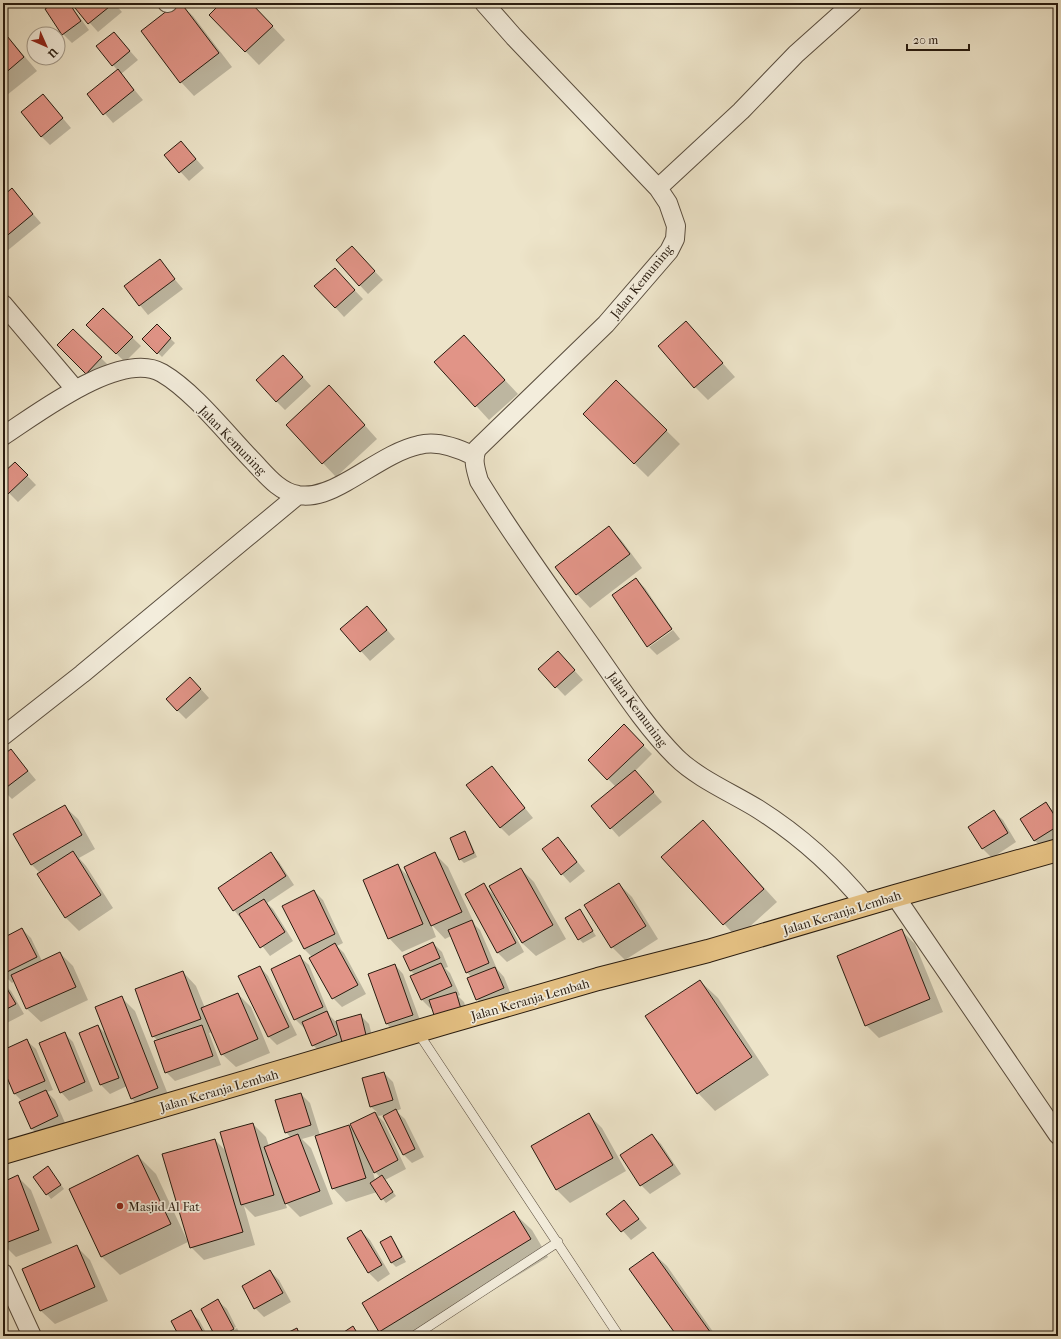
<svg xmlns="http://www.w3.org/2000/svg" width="1061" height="1339" font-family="'IM FELL French Canon',serif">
  <rect width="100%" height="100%" fill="#ede4c9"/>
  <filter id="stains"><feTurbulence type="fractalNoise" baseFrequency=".005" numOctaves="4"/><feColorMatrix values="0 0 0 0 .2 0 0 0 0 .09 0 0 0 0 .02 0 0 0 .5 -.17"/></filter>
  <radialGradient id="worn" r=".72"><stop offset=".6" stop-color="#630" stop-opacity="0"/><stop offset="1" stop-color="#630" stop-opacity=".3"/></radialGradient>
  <!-- shadow -->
  <path fill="#0003" fill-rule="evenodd" d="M55 3H69L89 30 72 43 63 34Z
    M72 3H114L122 12 98 32Z
    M179 3 193 16 232 67 194 96 181 82 142 31Z
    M223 3H251L285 40 259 65 210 15Z
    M3 31 37 71 7 95 3 91Z
    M114 33 138 60 121 74 143 100 113 123 88 94 118 71 113 65Z
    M43 95 71 128 50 145 41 136Z
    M181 142 204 168 189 181 165 155Z
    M12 190 41 223 7 251 3 247V197Z
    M360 256 383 280 368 294 337 261Z
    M159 261 183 289 148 315 125 287Z
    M343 278 363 299 344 317 316 286Z
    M103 309 141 346 125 362 87 325Z
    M686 322 735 377 708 400 695 387Z
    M157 326 175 343 162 357 144 339Z
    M73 330 110 367 95 382 58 345Z
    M464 336 518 394 489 420 436 362Z
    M292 365 311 386 285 410 276 401Z
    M616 381 680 444 648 477 584 414Z
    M342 400 377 439 336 477 287 425Z
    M15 463 36 485 18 502 3 487V474Z
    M609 527 622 541 642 568 590 608 577 594 556 567Z
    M636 579 645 588 672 628 648 646 613 595Z
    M375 616 395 639 370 661 341 629Z
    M673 630 680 639 657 655 649 647Z
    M566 661 583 680 565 696 539 669Z
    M199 687 209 698 186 719 177 710Z
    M624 726 652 754 635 771 662 802 619 837 611 828 616 787 589 760Z
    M11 750 36 780 12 799 3 790V756Z
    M492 767 533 818 509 836 500 827Z
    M1046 803 1058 817V840L1044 849 1035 841 1021 819Z
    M64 806 78 819 95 849 79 858 86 866 113 908 79 931 65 917 40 873 31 864Z
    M994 812 1003 820 1016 842 992 858 983 849 969 827Z
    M703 821 777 902 737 938 663 857Z
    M464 832 468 837 477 857 464 863 460 859Z
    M558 838 585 871 570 883 562 874Z
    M271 854 279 862 294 885 267 903 273 909 293 941 270 956 234 910Z
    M435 854 448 867 475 925 480 930 497 969 504 977 512 997 486 1008 477 999 472 978 467 972 451 936 445 939 431 924 436 937 402 952 389 938 398 866 410 878Z
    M521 869 534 882 566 939 536 956 522 943Z
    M619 884 632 897 658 939 625 960 612 947Z
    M484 885 493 894 524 952 507 962 498 953 466 894Z
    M314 891 323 900 343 943 337 946 344 953 366 994 342 1007 333 998 312 957 304 949 284 906Z
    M580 911 596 936 583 943 579 939Z
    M22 929 31 938 42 961 60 953 73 966 88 1000 41 1022 27 1009 15 981 12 983 3 974V939Z
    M902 931 915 944 943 1012 879 1038 866 1025Z
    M433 943 442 952 448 967 445 968 450 973 460 995 458 996 464 1002 469 1017 430 1008 422 1000 415 975 410 970Z
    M300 957 309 965 330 1016 336 1022 360 1015 369 1024 374 1043 322 1054 313 1045 306 1027 304 1028 295 1019Z
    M395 965 403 974 421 1023 395 1033 387 1024Z
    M260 967 268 976 297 1035 277 1045 268 1036Z
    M183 972 196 986 205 1008 238 994 251 1007 270 1053 236 1067 222 1054 213 1032 209 1033 221 1065 175 1081 166 1072 158 1041 153 1036Z
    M700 981 718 998 769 1075 715 1111 698 1093Z
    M3 983 11 991 24 1014 3 1025Z
    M121 997 135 1011 171 1102 145 1112 132 1099 127 1086 110 1094 101 1085 80 1034 98 1026 107 1035Z
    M64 1033 73 1042 93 1091 69 1101 61 1092Z
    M27 1041 36 1049 53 1090 47 1092 55 1100 66 1125 40 1137 31 1128 23 1102 14 1093 3 1065V1051Z
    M384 1073 393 1082 401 1109 396 1111 405 1119 424 1157 412 1163 403 1154 384 1115 378 1116 384 1122 406 1169 385 1180 396 1196 386 1203 377 1192 346 1202 333 1188 316 1135 302 1139 311 1148 333 1204 300 1217 285 1202 287 1208 255 1217 244 1206 255 1245 204 1260 191 1247 215 1140 227 1152 253 1124 266 1137 269 1146 291 1138 286 1132 301 1094 310 1103 320 1135 349 1126 355 1132 351 1124 377 1112 371 1107 363 1079ZM372 1169 380 1177 375 1180Z
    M589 1115 602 1128 626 1171 570 1203 556 1189Z
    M652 1135 661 1144 681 1174 650 1194 641 1185 622 1155Z
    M138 1156 156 1174 188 1242 120 1275 102 1257 70 1189Z
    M48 1167 64 1189 51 1199 34 1177Z
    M18 1177 31 1190 52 1243 16 1257 3 1244V1183Z
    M624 1201 647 1228 631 1240 608 1214Z
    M514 1213 532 1230 548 1257 418 1336H385L380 1331Z
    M361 1231 370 1240 390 1274 378 1282 369 1273 348 1238Z
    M391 1237 395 1242 406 1262 396 1267 392 1263 381 1242Z
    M77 1247 90 1260 108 1301 55 1324 41 1311 24 1270Z
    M653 1253 667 1266 716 1336H679Z
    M270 1271 279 1280 291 1302 264 1317 255 1308Z
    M218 1301 227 1309 236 1327 217 1336Z
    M190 1312 199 1320 208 1336H180Z
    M237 1328 241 1336H223Z"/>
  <!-- building -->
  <path fill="#e19487" stroke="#281b0f" d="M54 3H69L81 21 62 35 45 9Z
    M71 3H114L88 24Z
    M177 3H181L219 53 180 83 141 31Z
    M221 3H251L273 26 245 52 209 15Z
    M3 31 24 57 3 75Z
    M114 32 130 51 112 66 96 46Z
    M118 69 134 90 103 115 87 94Z
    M43 94 63 118 41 137 21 112Z
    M181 141 196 159 179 173 164 155Z
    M12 188 33 214 3 239V196Z
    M352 246 375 271 359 286 336 260Z
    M160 259 175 279 139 306 124 286Z
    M335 268 355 290 335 308 314 286Z
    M103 308 133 337 116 354 86 325Z
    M686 321 723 363 694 388 658 346Z
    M157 324 171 338 157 354 142 339Z
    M73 329 102 357 86 374 57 345Z
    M464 335 505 380 475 407 434 362Z
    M283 355 303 377 276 402 256 380Z
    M616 380 667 430 634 464 583 414Z
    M329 385 365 425 322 464 286 425Z
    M15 462 28 475 8 494 3 488V473Z
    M609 526 630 554 576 595 555 567Z
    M636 578 672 629 647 647 612 595Z
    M367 606 387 630 360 652 340 629Z
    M558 651 575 670 555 688 538 669Z
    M190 677 201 689 177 711 166 699Z
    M624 724 644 745 607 780 588 760Z
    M11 749 28 771 3 790V755Z
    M492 766 525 808 500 828 466 785Z
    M635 770 654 792 610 829 591 806Z
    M1046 802 1058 821V826L1034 841 1020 819Z
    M65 805 82 835 31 865 13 834Z
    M994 810 1008 833 982 849 968 827Z
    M703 820 764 889 723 925 661 857Z
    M465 831 474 853 459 860 450 838Z
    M558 837 577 862 561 875 542 849Z
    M73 851 101 895 65 918 37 874Z
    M271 852 286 876 233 911 218 888Z
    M435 852 462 912 431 926 404 867Z
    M398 864 423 924 388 939 363 880Z
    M521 868 553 925 522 943 489 886Z
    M484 883 516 943 497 953 465 894Z
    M619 883 646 926 611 948 584 905Z
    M314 890 335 934 304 949 282 906Z
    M264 899 285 932 260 948 239 914Z
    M580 909 593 931 578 940 565 918Z
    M472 920 489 963 466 973 448 930Z
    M22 928 37 957 3 974V938Z
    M902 929 930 999 865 1026 837 956Z
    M433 942 440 958 410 971 403 956Z
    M335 943 358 985 332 999 309 958Z
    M60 952 76 987 26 1009 11 975Z
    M300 955 323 1007 294 1020 271 969Z
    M441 963 452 986 421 1000 410 976Z
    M395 964 413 1015 386 1024 368 974Z
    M260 966 289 1027 268 1037 238 976Z
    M495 967 504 988 476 1000 467 978Z
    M183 971 201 1019 152 1037 135 989Z
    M700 980 752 1057 697 1094 645 1016Z
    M3 982 16 1004 3 1011Z
    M456 992 461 1009 435 1018 429 1000Z
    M238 993 258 1039 221 1055 201 1008Z
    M122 996 158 1088 131 1099 95 1007Z
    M327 1011 337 1035 312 1046 302 1022Z
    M361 1014 366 1035 342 1042 336 1021Z
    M98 1025 119 1078 100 1085 79 1033Z
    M202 1025 213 1056 165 1073 154 1041Z
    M65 1032 85 1082 60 1093 39 1043Z
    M27 1039 45 1081 14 1094 3 1068V1050Z
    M384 1072 393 1100 370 1107 362 1078Z
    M46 1090 58 1116 31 1129 19 1102Z
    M301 1093 311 1125 285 1133 275 1100Z
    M396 1109 415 1149 403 1155 383 1116Z
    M375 1112 398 1160 374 1173 350 1124Z
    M589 1113 613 1158 556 1190 531 1146Z
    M253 1123 274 1195 241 1205 220 1132Z
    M349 1125 366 1178 332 1189 315 1136Z
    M298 1134 320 1191 285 1204 264 1147Z
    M652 1134 673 1165 640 1186 620 1155Z
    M215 1139 243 1232 190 1248 162 1154Z
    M138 1155 171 1224 101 1257 69 1189Z
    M48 1166 61 1185 46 1195 33 1177Z
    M18 1175 39 1230 3 1244V1182Z
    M382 1175 393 1192 381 1200 370 1183Z
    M624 1200 639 1219 621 1232 606 1214Z
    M514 1211 531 1239 379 1332 362 1303Z
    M361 1230 382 1265 368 1273 347 1238Z
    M391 1236 402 1257 391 1263 380 1242Z
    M77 1245 95 1287 40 1311 22 1269Z
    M653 1252 713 1336H677L629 1269Z
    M270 1270 283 1293 254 1309 242 1286Z
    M218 1299 234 1329 221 1336H215L201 1309Z
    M191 1310 205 1336H179L171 1321Z
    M353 1326 359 1336H338Z
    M297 1328 300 1336H281Z"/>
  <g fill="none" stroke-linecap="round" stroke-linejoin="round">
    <defs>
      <path id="service" d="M417 1031 619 1336
        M414 1336 558 1242"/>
      <path id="minor" d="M167 3H168
        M484 3 514 37 658 188 668 203 676 226 675 239 669 251 606 324 477 449C472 460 476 470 479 481 513 537 552 590 590 644 617 682 643 724 676 757 697 778 732 793 758 809 799 835 835 867 866 905
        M658 188 741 111 796 54 853 3
        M3 304 75 389
        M3 436C37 414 121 349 162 373 193 391 226 433 251 459 264 472 278 492 298 495 315 498 332 490 346 482 368 470 395 450 419 445 437 440 458 448 474 456
        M3 736 82 674 298 495
        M895 896 1058 1135
        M3 1273 32 1336"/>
      <path id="primary" d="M3 1153 449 1022 598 979 708 951 895 896 1058 850"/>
    </defs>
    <!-- service casing -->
    <use href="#service" stroke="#594d3e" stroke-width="10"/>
    <!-- minor casing -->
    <use href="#minor" stroke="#594d3e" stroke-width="20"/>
    <!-- primary casing -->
    <use href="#primary" stroke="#281b0f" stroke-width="24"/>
    <!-- service -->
    <use href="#service" stroke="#f3eddc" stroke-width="9"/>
    <!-- minor -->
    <use href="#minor" stroke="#f3eddc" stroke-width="18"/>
    <!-- primary -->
    <use href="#primary" stroke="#e6c284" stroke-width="22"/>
  </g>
  <!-- markers -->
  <circle fill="#8f2418" stroke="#f3eddc" stroke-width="1.5" cx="120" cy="1206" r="4"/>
  <g text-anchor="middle" stroke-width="3.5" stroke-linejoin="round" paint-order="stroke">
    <!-- street labels -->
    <g font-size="13" fill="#281b0f" stroke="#f3eddc">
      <text transform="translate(641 281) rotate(-51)" y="5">Jalan Kemuning</text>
      <text transform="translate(233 440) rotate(46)" y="5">Jalan Kemuning</text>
      <text transform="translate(638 709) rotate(53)" y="5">Jalan Kemuning</text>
      <text transform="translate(842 912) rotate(-17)" y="5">Jalan Keranja Lembah</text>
      <text transform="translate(530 999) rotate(-16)" y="5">Jalan Keranja Lembah</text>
      <text transform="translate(219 1090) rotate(-16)" y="5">Jalan Keranja Lembah</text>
    </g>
    <!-- poi labels -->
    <g font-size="13" fill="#281b0f" stroke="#f3eddc" text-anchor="start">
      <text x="128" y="1211">Masjid Al Fat</text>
    </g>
  </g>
  <!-- margin -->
  <rect width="1061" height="1339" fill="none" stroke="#ede4c9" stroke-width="16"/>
  <rect x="4" y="4" width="1053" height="1331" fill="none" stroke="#281b0f" stroke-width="2"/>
  <rect x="8" y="8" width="1045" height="1323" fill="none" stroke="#281b0f"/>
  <!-- north arrow -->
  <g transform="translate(46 46) rotate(135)"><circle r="19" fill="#f3eddc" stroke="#a2998a"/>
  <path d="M0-3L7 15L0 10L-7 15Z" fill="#8f2418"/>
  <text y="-6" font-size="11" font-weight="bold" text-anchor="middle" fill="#281b0f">U</text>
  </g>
  <!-- scale -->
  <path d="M907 44v6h62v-6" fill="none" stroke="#281b0f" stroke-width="2"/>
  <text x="913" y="44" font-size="12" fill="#281b0f" stroke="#f3eddc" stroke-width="3" paint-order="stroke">20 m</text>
  <rect width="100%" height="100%" filter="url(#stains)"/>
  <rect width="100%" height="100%" fill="url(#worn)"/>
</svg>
